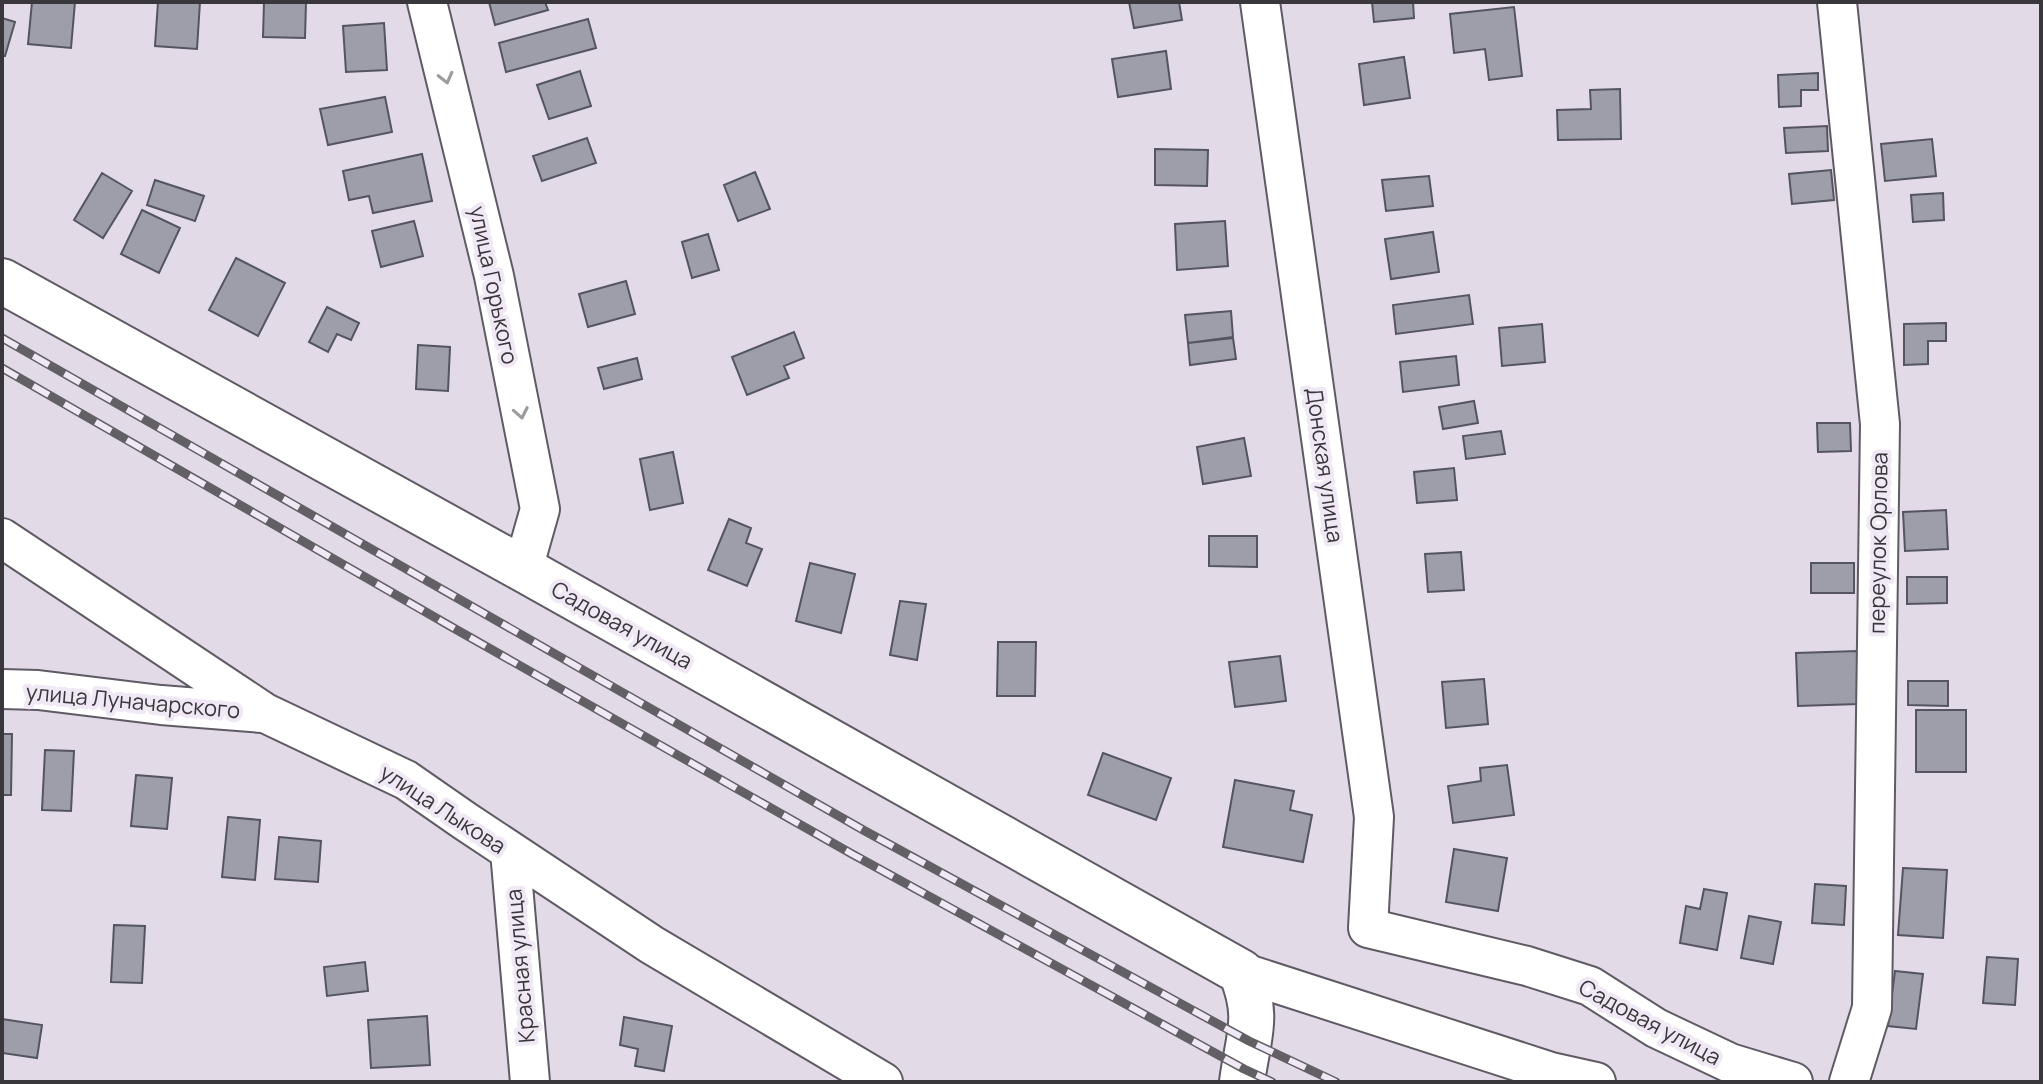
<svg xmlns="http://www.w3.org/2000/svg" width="2043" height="1084" font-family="Manrope,sans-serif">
  <rect width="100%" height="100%" fill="#e2dbe7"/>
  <!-- building -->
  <path fill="#9d9eaa" stroke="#545560" stroke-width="2" d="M32 2H75L71 48 28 44Z
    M158 2H200L197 49 155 46Z
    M264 2H306L305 38 263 37Z
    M489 2H545L548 10 495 25Z
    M1129 2H1179L1182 20 1134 28Z
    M1372 2H1413L1414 18 1374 22Z
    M1514 7 1522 76 1489 80 1485 49 1454 53 1450 14Z
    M2 18 15 22 5 56H2Z
    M588 19 596 48 506 72 499 43Z
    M384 23 387 70 346 72 343 26Z
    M1166 51 1171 89 1118 97 1112 59Z
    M1404 57 1410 98 1364 105 1359 64Z
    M580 71 591 106 549 119 537 85Z
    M1818 73V90H1801V106L1779 107 1778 75Z
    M1620 89 1621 139 1558 140 1557 110 1591 109 1590 90Z
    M385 97 392 132 328 145 320 109Z
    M1827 126 1828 151 1786 153 1784 128Z
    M587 138 596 163 542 181 533 156Z
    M1932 139 1936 176 1885 181 1881 144Z
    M1155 149 1208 150 1207 186 1155 185Z
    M422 154 432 201 373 213 369 196 349 200 343 171Z
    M1831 170 1834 200 1792 204 1789 174Z
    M755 172 770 209 738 221 724 185Z
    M102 173 132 191 103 238 74 220Z
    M1429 176 1433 206 1386 211 1382 180Z
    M155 180 204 196 195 221 147 205Z
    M1943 193 1944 220 1913 222 1911 195Z
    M142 210 180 228 159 273 121 254Z
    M414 221 423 256 381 267 372 231Z
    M1225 221 1228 266 1177 270 1175 224Z
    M1433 232 1439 272 1391 279 1385 239Z
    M708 234 719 270 692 278 682 242Z
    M236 258 285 283 258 336 209 310Z
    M626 281 635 314 588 327 579 294Z
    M1469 295 1473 324 1396 334 1393 305Z
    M327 307 359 323 351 340 337 334 328 352 309 342Z
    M1231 311 1233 337 1188 343 1185 315Z
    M1946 323V341H1928V364L1904 365V324Z
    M1542 324 1545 362 1502 366 1499 328Z
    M794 332 804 358 784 366 789 378 747 395 732 357Z
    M1233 338 1236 359 1190 365 1188 343Z
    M418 345 450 347 448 391 416 389Z
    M1456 356 1459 385 1403 392 1400 362Z
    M637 358 642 379 604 389 598 368Z
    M1474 401 1478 423 1443 429 1439 407Z
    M1817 423H1850L1851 451 1818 452Z
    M1501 431 1505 454 1466 459 1463 436Z
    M1244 438 1251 476 1203 484 1197 447Z
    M673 452 683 503 650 510 640 459Z
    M1454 468 1457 500 1417 503 1414 472Z
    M1946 510 1948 549 1905 551 1903 512Z
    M729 519 751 528 746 543 762 549 747 586 708 570Z
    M1209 536H1257V567L1209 566Z
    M1461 552 1464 590 1428 592 1425 554Z
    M810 563 855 574 841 633 796 621Z
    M1811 563H1854V593H1811Z
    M1907 577H1947V603L1907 604Z
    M900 601 926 604 917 660 890 655Z
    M998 642H1036L1035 696H997Z
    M1857 651 1858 704 1798 706 1796 653Z
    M1280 656 1286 701 1235 707 1229 662Z
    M1484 679 1488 724 1446 728 1442 682Z
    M1908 681H1948V706L1908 705Z
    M1916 710H1966V772H1916Z
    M2 734H12L11 795H2Z
    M45 750 74 751 71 811 42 810Z
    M1103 753 1171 778 1156 820 1088 795Z
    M1507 765 1514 815 1453 823 1448 786 1481 781 1480 768Z
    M136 775 172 778 167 829 131 826Z
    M1235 780 1294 791 1290 810 1312 815 1303 862 1223 847Z
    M228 817 260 820 255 880 222 877Z
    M279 837 321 841 318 882 275 879Z
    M1454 849 1507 858 1498 911 1446 902Z
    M1903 868 1947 870 1943 938 1898 935Z
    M1815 884 1846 886 1844 925 1812 923Z
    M1704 889 1727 893 1717 950 1680 943 1686 906 1700 909Z
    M1749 916 1781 922 1773 964 1741 958Z
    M114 925 145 926 142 983 111 982Z
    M1987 957 2018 959 2015 1005 1983 1003Z
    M365 962 368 991 327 996 324 967Z
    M1895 971 1923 974 1916 1029 1888 1026Z
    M427 1016 430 1065 371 1068 368 1020Z
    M624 1017 672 1026 664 1071 635 1066 638 1049 620 1045Z
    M2 1019 42 1025 37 1058 2 1053Z"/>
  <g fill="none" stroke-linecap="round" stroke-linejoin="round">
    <defs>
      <path id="street" d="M427 2 494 276 540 509 523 569
        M1260 2 1374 817 1368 928 1527 966 1590 986 1656 1028 1730 1063 1793 1082
        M1837 2 1880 424 1872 1008 1849 1082
        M2 538 265 713 406 780 465 821 652 945 883 1082
        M2 689 38 690 161 705 262 713
        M510 851 530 1082
        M1241 972 1551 1072 1596 1082"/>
      <path id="secondary" d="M2 281 523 569 1241 972C1260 1018 1248 1036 1242 1082"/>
    </defs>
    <!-- street casing -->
    <use href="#street" stroke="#605a64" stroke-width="42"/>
    <!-- secondary casing -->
    <use href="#secondary" stroke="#605a64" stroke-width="48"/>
    <!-- street -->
    <use href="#street" stroke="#fff" stroke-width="38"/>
    <!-- secondary -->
    <use href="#secondary" stroke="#fff" stroke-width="44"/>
    <defs>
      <path id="rail" d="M2 338 865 831 1249 1041 1336 1082
        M2 368 450 626 852 854 1244 1069 1272 1082"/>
    </defs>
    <!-- rail casing -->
    <use href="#rail" stroke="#625f65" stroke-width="9"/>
    <!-- rail -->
    <use href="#rail" stroke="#f0e8f4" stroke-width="6" stroke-dasharray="18" stroke-linecap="butt"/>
  </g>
  <!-- one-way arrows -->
  <defs><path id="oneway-chevron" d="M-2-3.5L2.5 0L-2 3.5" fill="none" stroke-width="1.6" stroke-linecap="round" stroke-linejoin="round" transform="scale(2)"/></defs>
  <g stroke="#9c9b9d">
    <use href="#oneway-chevron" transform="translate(446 78) rotate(76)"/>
    <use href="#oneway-chevron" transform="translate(521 413) rotate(79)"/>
  </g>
  <g text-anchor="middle" stroke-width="8" stroke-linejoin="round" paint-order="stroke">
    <!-- street labels -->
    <g font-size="22" fill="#39373b" stroke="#f0e8f4">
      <text transform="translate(494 285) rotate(78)" y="8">улица Горького</text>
      <text transform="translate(1325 465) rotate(82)" y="8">Донская улица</text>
      <text transform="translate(1878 543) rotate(-89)" y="8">переулок Орлова</text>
      <text transform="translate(622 625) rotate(29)" y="8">Садовая улица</text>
      <text transform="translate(133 701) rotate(5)" y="8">улица Луначарского</text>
      <text transform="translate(443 809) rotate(33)" y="8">улица Лыкова</text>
      <text transform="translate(520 966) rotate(-95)" y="8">Красная улица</text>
      <text transform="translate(1650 1022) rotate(28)" y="8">Садовая улица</text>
    </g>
  </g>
  <!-- border -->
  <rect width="2043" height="1084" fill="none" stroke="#39373b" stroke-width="8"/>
</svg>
